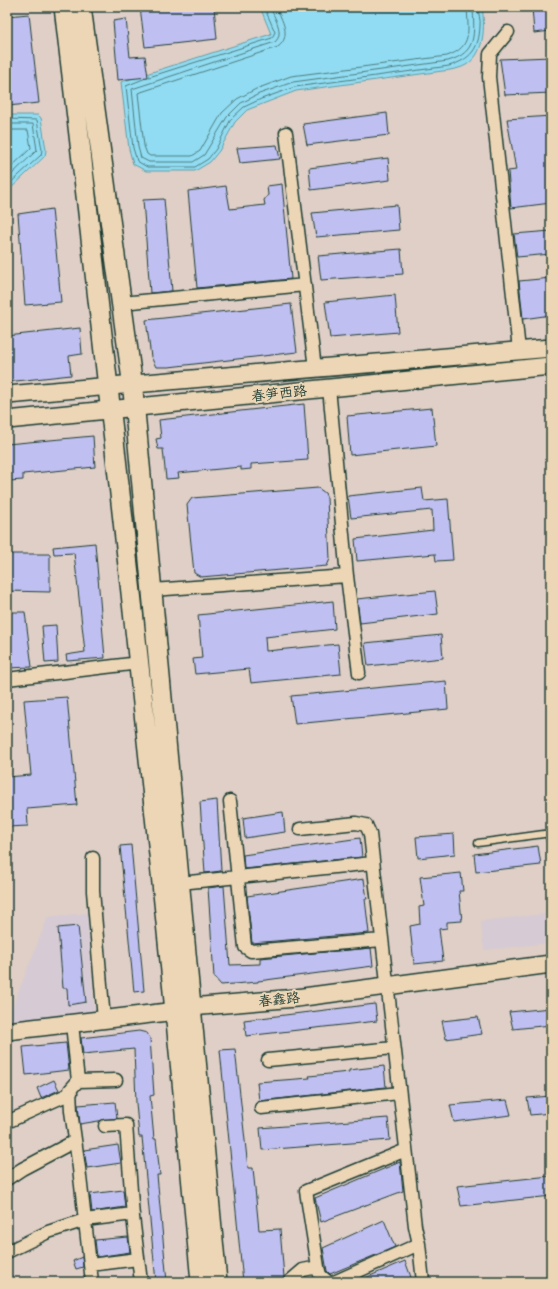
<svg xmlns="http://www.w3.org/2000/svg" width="558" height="1289" font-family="'Architects Daughter','LXGW WenKai TC',sans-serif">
  <rect width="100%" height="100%" fill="#dfcfc7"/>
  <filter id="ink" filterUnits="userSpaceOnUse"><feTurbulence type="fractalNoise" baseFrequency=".025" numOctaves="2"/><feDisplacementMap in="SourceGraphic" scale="8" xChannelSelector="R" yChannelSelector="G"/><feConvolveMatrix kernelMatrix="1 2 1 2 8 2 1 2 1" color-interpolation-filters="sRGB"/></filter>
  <g filter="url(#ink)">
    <!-- built -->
    <path fill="#d6cad4" d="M87 913 94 1012 7 1021 48 917Z
      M545 914 549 943 484 950 481 921Z"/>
    <!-- water -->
    <path fill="#91dcf2" stroke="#639ca6" d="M260 7H482C485 26 485 54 466 65 461 68 455 69 450 70L296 91 247 110 235 122 219 151 210 162 195 171H146L133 164 129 149 121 82 271 34Z
      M7 115H38L41 118 46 150 45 156 7 192Z"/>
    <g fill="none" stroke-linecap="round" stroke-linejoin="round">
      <!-- shore -->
      <path stroke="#4d7d80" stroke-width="1" d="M270 7C274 17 285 33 275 42L132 89 138 147 141 158 149 162H193L204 155 227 117 241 103 259 94 293 82 448 61C478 52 474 34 473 7
        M276 7C282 20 292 36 278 47L138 93 144 146 147 154 150 156H192L200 151 222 113 237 99 256 89 291 76 447 56C473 47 468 30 467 7
        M149 77 272 38 275 32 264 7
        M146 78 126 86 133 148 137 161 147 167H195L208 159 216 149 231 119 244 107 261 99 295 87 449 66C471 59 479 49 480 26 481 20 478 13 478 7
        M7 119 37 120 42 150 41 155 7 186
        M7 124H33L37 150 7 179
        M7 130H28L31 148 7 171"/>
    </g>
    <!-- building -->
    <path fill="#c0bff1" stroke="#1f3d34" d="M140 7H214L217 39 145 47Z
      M532 7H551V31L534 33Z
      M29 14 39 103 7 106V16Z
      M126 19 130 57 145 56 148 77 118 80 113 21Z
      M551 57V93L505 95 500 59Z
      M387 113 389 135 307 145 303 124Z
      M551 116V203L511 208 508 171 516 170 507 119Z
      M277 145 280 159 240 163 237 148Z
      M388 158 390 180 311 190 309 168Z
      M282 184 291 279 197 288 188 191 226 186 230 209 265 205 264 200 268 195 267 186Z
      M164 199 172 291 150 293 143 200Z
      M397 205 399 230 316 237 312 213Z
      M52 209 61 302 25 305 18 214Z
      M551 231V254L517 257 514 234Z
      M401 249 403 274 321 280 318 256Z
      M551 278V315L523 319 519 281Z
      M395 295 398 332 330 338 325 302Z
      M291 304 297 352 169 367H156L151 357 146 320Z
      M80 328 82 354 69 356 71 375 7 382V336Z
      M304 404 308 460 251 464V469L241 470V467L178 473 179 478 166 479 163 449H158L156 439 161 438 159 420Z
      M432 408 436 446 350 455 347 416Z
      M93 436 95 467 23 474V480L9 481V475L7 476V444Z
      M318 488 325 493 327 498 330 559 327 566 201 577 194 573 187 505 192 498Z
      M422 488 424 501 448 499 453 560 436 561 435 554 357 561 355 539 433 530 432 510 351 518 348 496Z
      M95 543 105 658 67 661 66 655 85 652 74 553 54 554 53 547Z
      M7 554H50V592L7 591Z
      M435 591 438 614 360 623 357 599Z
      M333 601 335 629 265 637 266 651 338 644 341 674 251 683 249 669 195 674 193 659 202 658 198 615Z
      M7 612H25L32 667 7 668Z
      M56 625 58 662 45 663 42 626Z
      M441 635 443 658 368 666 365 643Z
      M446 681 448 709 295 724 291 696Z
      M67 697 77 805 27 809 28 826 7 827V777L31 775 24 700Z
      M217 800 221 871 205 873 200 802Z
      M283 812 285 832 245 838 243 818Z
      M454 834 455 854 418 858 416 837Z
      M360 838 362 857 244 869 243 855Z
      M131 845 144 991 134 992 120 846Z
      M538 846 541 865 476 872 474 854Z
      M461 873 463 891H459L462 921 447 922V928L439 929 443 961 414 964 410 926 420 924 419 907 424 906 420 877Z
      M364 879 367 899H365L369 933 252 943 247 896Z
      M224 886 230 965 260 964V958L371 948 373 966 258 981V982L221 985 214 977 208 888Z
      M78 926 86 1002 68 1005 67 988H63L58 928Z
      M375 1004 377 1021 246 1036 244 1020Z
      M551 1008V1025L513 1029 509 1012Z
      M478 1017 482 1034 446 1039 442 1021Z
      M139 1031 147 1033 150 1038 154 1095 150 1096 154 1139H156L160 1175H157L167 1282H156L142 1137H139L136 1103 134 1049 83 1054 81 1038Z
      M66 1043 69 1070 26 1075 23 1047Z
      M235 1049 248 1168H253L259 1230 280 1229 284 1277 282 1281 243 1282 220 1050Z
      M384 1066 386 1087 259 1101 257 1082 310 1078 309 1076 349 1072V1070Z
      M54 1080 59 1090 41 1098 37 1088Z
      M551 1096V1113L530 1115 527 1098Z
      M507 1100 511 1115 454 1122 450 1105Z
      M115 1102 117 1118 80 1124 78 1105Z
      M388 1118 390 1140 262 1150 260 1128Z
      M118 1145 121 1163 87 1168 84 1150Z
      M400 1162 403 1191 321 1222 315 1198Z
      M550 1176 551 1196 461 1206 457 1186Z
      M123 1190 125 1207 92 1212 90 1194Z
      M384 1220 395 1247 330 1274 327 1271 323 1248Z
      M128 1237 130 1252 97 1257 95 1240Z
      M82 1257 83 1267 76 1269 73 1261Z
      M405 1261 411 1277 409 1278 410 1282H356Z"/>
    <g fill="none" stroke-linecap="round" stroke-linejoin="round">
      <defs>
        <path id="lane" d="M549 833 551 846
          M478 843 551 833"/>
        <path id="street" d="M508 32 490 54 489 77 519 350
          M286 133 315 368
          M122 303 305 285
          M329 388 347 576 359 673
          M152 590 347 576
          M7 679 139 663
          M230 801 245 947 251 951 382 940
          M300 829 356 823 366 825 370 834 415 1226 419 1244 423 1282
          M93 858V891L104 1020
          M180 883 373 863
          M72 1024 78 1081 70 1090 71 1111 79 1168 92 1282
          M268 1060 394 1048
          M78 1081 116 1080
          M261 1108 399 1093
          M7 1122 71 1093
          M105 1126 126 1125 133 1217 141 1282
          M7 1179 22 1169 75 1141
          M7 1252 48 1232 85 1220 133 1214
          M90 1265 138 1259
          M318 1267 306 1191 406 1150
          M289 1282 303 1270 318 1267 320 1275 328 1282
          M334 1282 419 1244"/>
        <path id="secondary" d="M7 395 551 348
          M7 420 551 366
          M7 1031 176 1011 191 1007 296 998 551 964"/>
        <path id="primary" d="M64 7C114 432 162 856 201 1282
          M81 7 132 380 217 1282"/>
      </defs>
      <!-- lane casing -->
      <use href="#lane" stroke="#1f3d34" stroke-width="9"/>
      <!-- street casing -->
      <use href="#street" stroke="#1f3d34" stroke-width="15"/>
      <!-- secondary casing -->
      <use href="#secondary" stroke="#1f3d34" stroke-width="20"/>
      <!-- primary casing -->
      <use href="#primary" stroke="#1f3d34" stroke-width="22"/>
      <!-- lane -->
      <use href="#lane" stroke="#ecd6b5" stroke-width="6"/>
      <!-- street -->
      <use href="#street" stroke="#ecd6b5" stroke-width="12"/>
      <!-- secondary -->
      <use href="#secondary" stroke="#ecd6b5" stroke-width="17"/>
      <!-- primary -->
      <use href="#primary" stroke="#ecd6b5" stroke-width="19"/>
    </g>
  </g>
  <g text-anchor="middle" stroke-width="4" stroke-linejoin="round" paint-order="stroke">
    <!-- street labels -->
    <g font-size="14" fill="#1f3d34" stroke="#ecd6b5">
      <text transform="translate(279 393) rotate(-6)" y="5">春笋西路</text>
      <text transform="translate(279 999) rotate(-6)" y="5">春鑫路</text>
    </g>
  </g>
  <!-- margin -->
  <rect width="558" height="1289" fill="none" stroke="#ecd6b5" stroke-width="24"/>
  <rect x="12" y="12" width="534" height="1265" fill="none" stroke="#1f3d34" stroke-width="1.5" filter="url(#ink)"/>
</svg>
